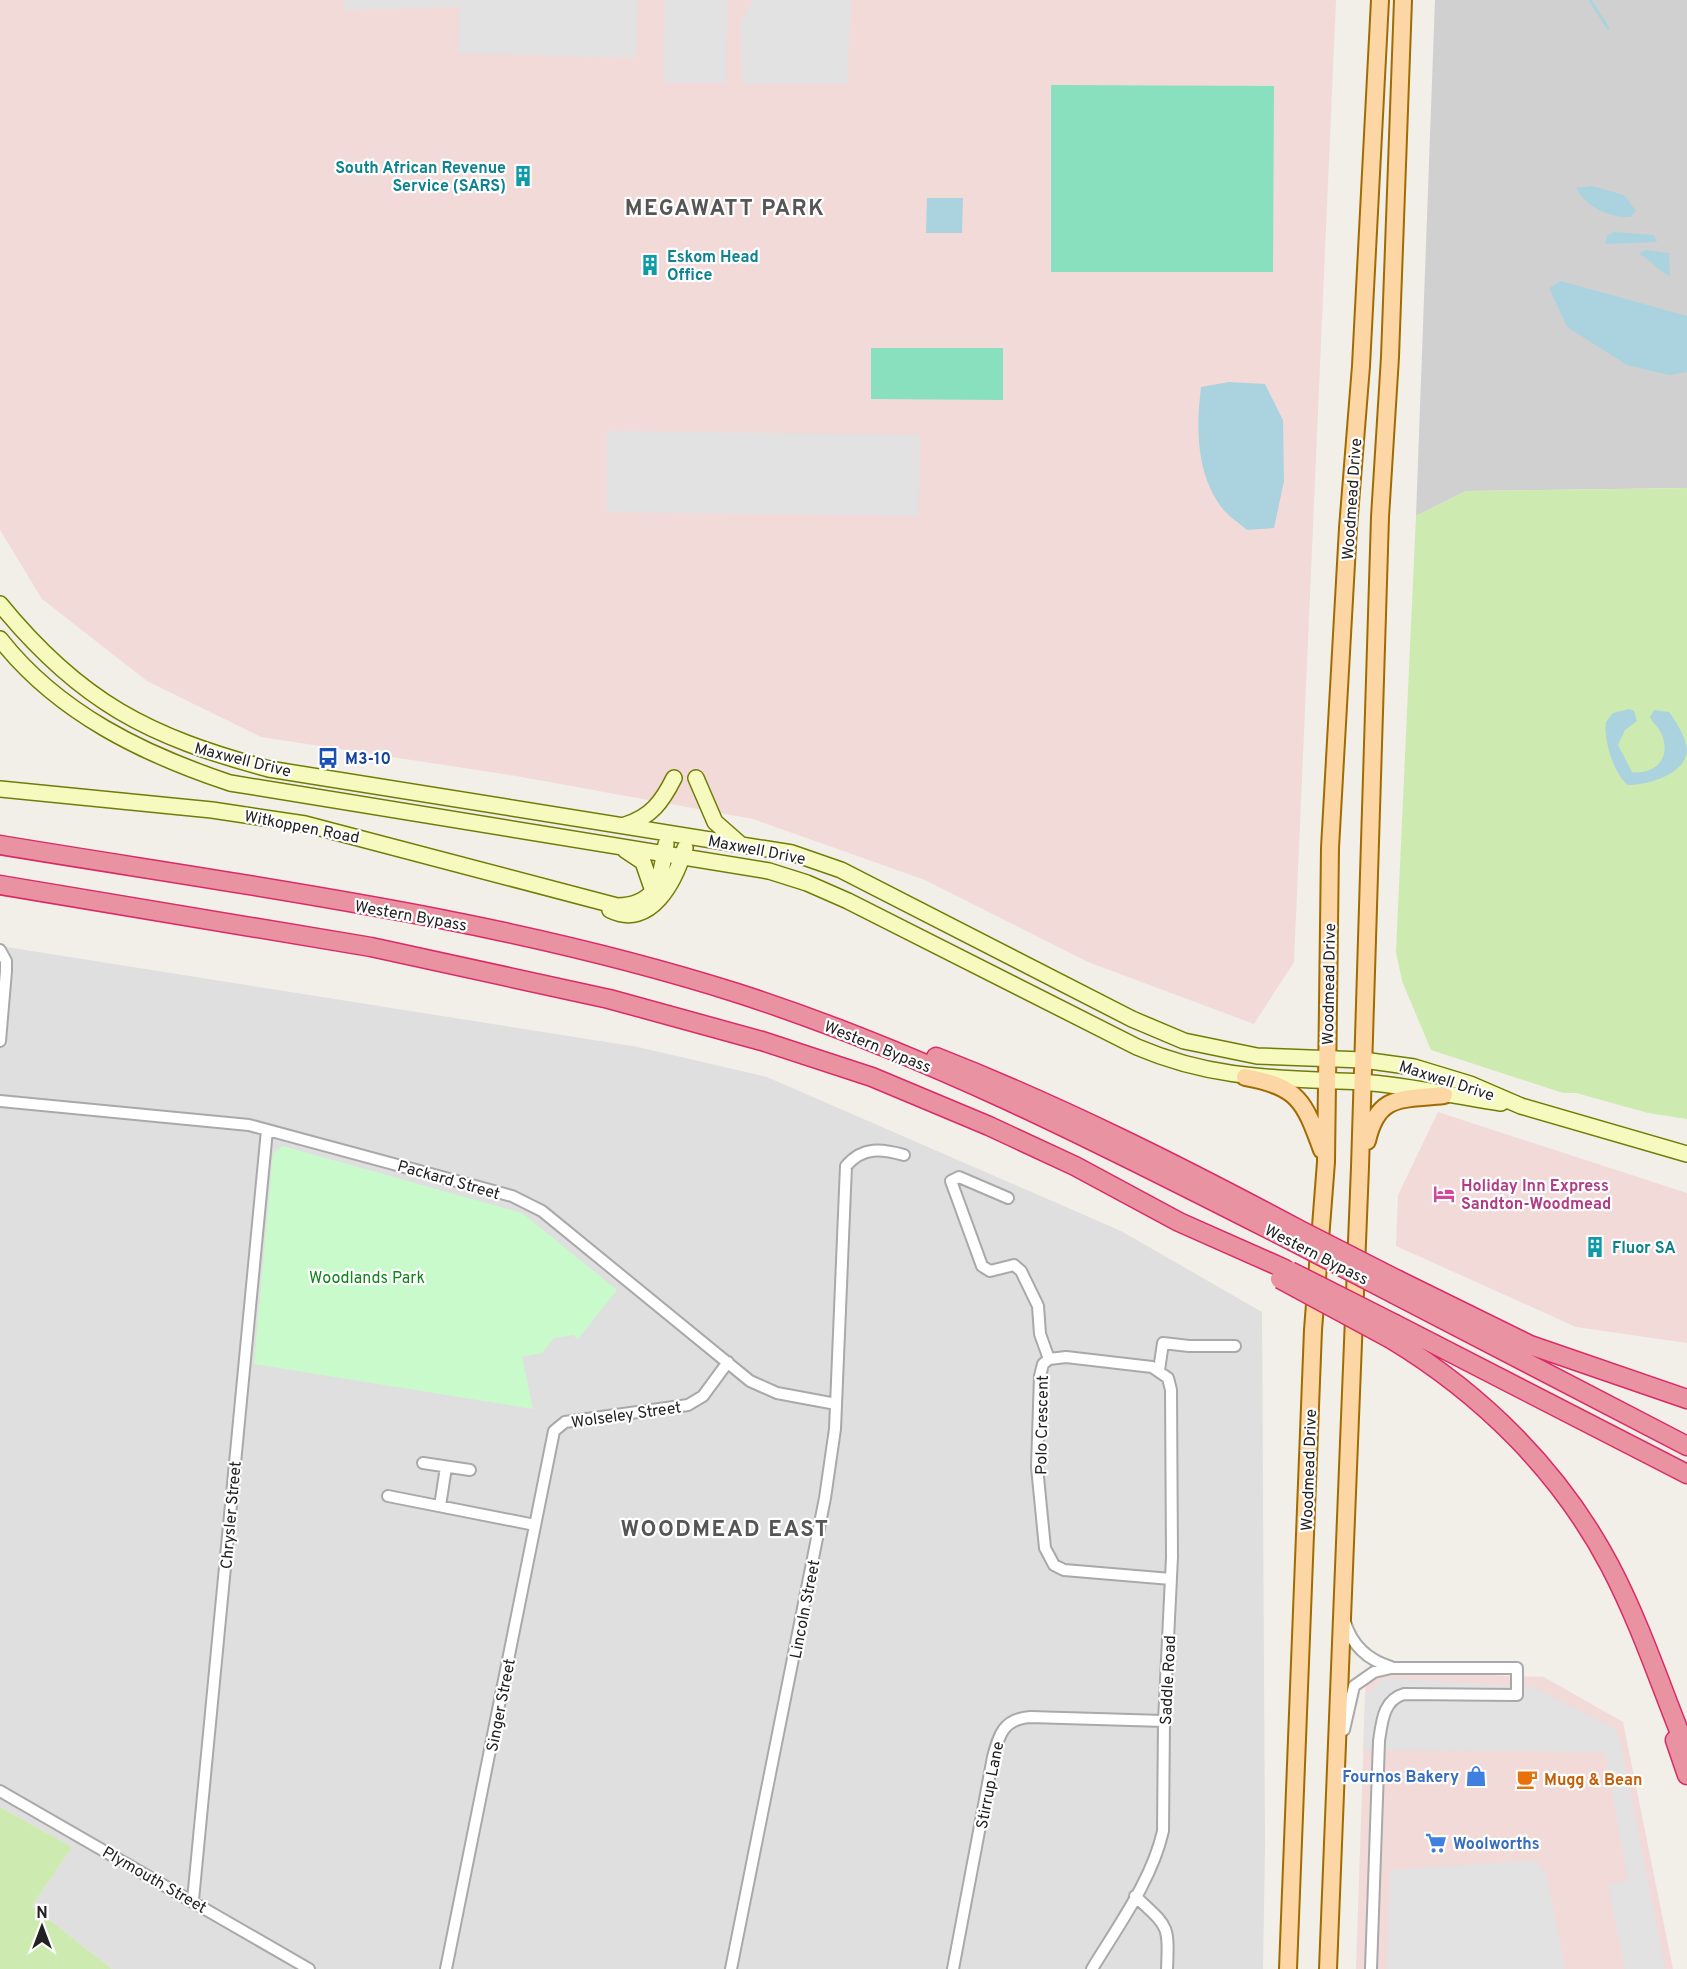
<svg xmlns="http://www.w3.org/2000/svg" width="1687" height="1969" font-family="Overpass,sans-serif">
  <rect width="100%" height="100%" fill="#f2efe9"/>
  <!-- residential -->
  <path fill="#e0dfdf" d="M0 946 638 1047 767 1077 1121 1231 1262 1312 1265 1847 1263 1969H112L32 1906 72 1847 0 1807Z"/>
  <!-- commercial -->
  <path fill="#f2dad9" d="M0 0H1336L1294 962 1254 1024 1088 962 925 880 753 819 516 776 261 737 147 681 42 599 0 530Z
    M1438 1112 1687 1193V1343L1576 1327 1396 1246 1398 1195Z
    M1366 1671 1544 1677 1623 1722 1673 1969H1356Z"/>
  <!-- religious -->
  <path fill="#d0d0d0" d="M1435 0H1687V488L1466 491 1416 516Z"/>
  <!-- grass -->
  <path fill="#cdebb0" d="M1687 488V1119L1648 1113 1576 1093H1563L1431 1050 1402 981 1396 952 1416 516 1466 491Z
    M0 1807 72 1847 32 1906 112 1969H0Z"/>
  <!-- park -->
  <path fill="#c8facc" d="M283 1146 522 1213 617 1290 578 1339 573 1335 554 1338 542 1353 522 1357 533 1409 254 1364 273 1153Z"/>
  <!-- pitch -->
  <path fill="#88e0be" d="M1051 85 1274 86 1273 272H1051Z
    M871 348H1003V400L871 399Z"/>
  <!-- parking -->
  <path fill="#e2e2e2" d="M344 0H638L636 58 458 53 460 7 344 10Z
    M665 0H727L726 83H664Z
    M754 0H851L847 84H743L740 23Z
    M607 431 920 435 918 516 607 512Z
    M1384 1678 1533 1687 1615 1728 1622 1750 1665 1969H1625L1608 1885 1628 1880 1605 1752 1363 1750 1365 1696Z
    M1535 1861 1546 1873 1565 1969H1387L1390 1870Z"/>
  <!-- water -->
  <path fill="#aad3df" d="M1592 186 1624 195 1636 211 1630 217C1608 218 1587 207 1576 188Z
    M927 198H963L962 233H926Z
    M1614 232 1654 235 1657 242 1605 244 1607 236Z
    M1645 250 1669 253 1670 276C1657 271 1652 260 1639 254Z
    M1561 281 1687 316V372L1669 375 1627 365 1567 327 1549 288Z
    M1229 382 1265 384 1283 420 1284 481 1274 528 1247 530C1239 523 1228 516 1222 508 1196 473 1196 429 1201 387Z
    M1629 709 1634 711 1637 721 1625 730 1618 745 1632 772C1657 775 1672 756 1661 733 1658 727 1653 723 1650 717L1654 710 1669 712C1676 721 1687 739 1687 751 1685 775 1647 785 1628 785 1614 775 1603 739 1606 722L1613 713Z"/>
  <g fill="none" stroke-linecap="round" stroke-linejoin="round">
    <!-- stream -->
    <path stroke="#aad3df" stroke-width="3" d="M1590 0 1608 28"/>
    <defs>
      <path id="street" d="M0 950 6 961V971L0 1041
        M0 1101 249 1125 512 1196 542 1211 750 1381 777 1393 836 1404
        M1008 1198 959 1177 951 1181 982 1266 990 1271 1014 1265 1021 1271 1038 1306 1040 1334 1049 1359
        M1159 1370 1163 1343 1189 1346H1235
        M423 1463 470 1470
        M388 1496 535 1525
        M440 1506 446 1467
        M1345 1622C1352 1646 1368 1660 1391 1667
        M1344 1730 1354 1686 1374 1672 1391 1668H1517V1695L1404 1694C1383 1700 1382 1722 1379 1741L1371 1969
        M0 1791 309 1969
        M1135 1896C1168 1927 1169 1923 1167 1969
        M193 1900 267 1130
        M446 1969 554 1431 565 1422 688 1405 703 1396 728 1362
        M731 1969 825 1498 835 1429 846 1166C863 1146 882 1149 904 1155
        M953 1969 993 1757C999 1735 1003 1719 1030 1717L1164 1721
        M1092 1969C1118 1926 1152 1880 1163 1831L1164 1721 1172 1557 1171 1390 1168 1378 1152 1367 1066 1357 1049 1359 1043 1364 1040 1376 1037 1467 1045 1548 1054 1565 1064 1570 1171 1579"/>
      <path id="secondary" d="M0 604C80 702 149 737 269 769L792 853 841 870 1132 1019 1184 1041 1257 1056 1363 1060 1414 1067 1470 1084 1521 1106 1687 1154
        M0 639C58 713 143 754 230 783L769 871 807 883 848 901 1137 1047C1214 1080 1279 1078 1360 1082 1407 1085 1454 1096 1501 1103
        M696 778 715 822 740 844
        M0 789 212 810 305 824 617 906C659 905 660 878 666 844
        M625 825C651 817 662 802 674 778
        M625 850 643 862 653 891
        M610 910C651 930 675 881 685 848"/>
      <path id="primary" d="M1245 1077C1299 1087 1304 1101 1322 1150
        M1367 1141C1378 1093 1402 1100 1444 1095
        M1288 1969 1313 1330 1326 1162 1330 848 1348 528 1361 366 1380 0
        M1328 1969 1360 1167 1380 517 1390 357 1403 0"/>
      <path id="highway" d="M0 845C247 886 498 917 737 993 930 1055 1111 1149 1292 1241
        M0 885 371 947 609 999 762 1041 872 1077 989 1126 1075 1166 1179 1222 1285 1269
        M936 1057C1061 1106 1180 1166 1298 1229
        M1398 1280 1530 1345 1687 1399
        M1396 1295 1687 1446
        M1395 1324 1687 1474
        M1391 1339C1482 1394 1560 1471 1610 1566 1641 1625 1662 1690 1687 1751
        M1675 1740 1687 1775"/>
    </defs>
    <!-- street casing -->
    <use href="#street" stroke="#a9a9a9" stroke-width="14"/>
    <!-- secondary casing -->
    <use href="#secondary" stroke="#707d05" stroke-width="18"/>
    <!-- primary casing -->
    <use href="#primary" stroke="#a06b00" stroke-width="20"/>
    <!-- highway casing -->
    <use href="#highway" stroke="#dc2a67" stroke-width="21"/>
    <!-- street -->
    <use href="#street" stroke="#fff" stroke-width="10"/>
    <!-- secondary -->
    <use href="#secondary" stroke="#f7fabf" stroke-width="15"/>
    <!-- primary -->
    <use href="#primary" stroke="#fcd6a4" stroke-width="16"/>
    <!-- highway -->
    <use href="#highway" stroke="#e892a2" stroke-width="18"/>
    <defs>
      <path id="highway-bridge" d="M1298 1229 1398 1280
        M1292 1241 1396 1295
        M1290 1271 1395 1324
        M1280 1279 1391 1339"/>
    </defs>
    <!-- highway-bridge casing -->
    <use href="#highway-bridge" stroke="#dc2a67" stroke-width="21" stroke-linecap="butt"/>
    <!-- highway-bridge -->
    <use href="#highway-bridge" stroke="#e892a2" stroke-width="18"/>
  </g>
  <!-- icons -->
  <defs>
    <symbol id="building-bare" viewBox="-9 -9 18 18"><path d="M-4-6H4V6H1V3H-1V6H-4ZM-2.5-4.3h1.7v1.8h-1.7ZM.8-4.3h1.7v1.8H.8ZM-2.5-1h1.7V.8h-1.7ZM.8-1h1.7V.8H.8Z" fill="#0f9aa8" stroke="#fff" stroke-width="2.5" paint-order="stroke"/></symbol>
    <symbol id="bus-bare" viewBox="-9 -9 18 18"><path d="M-5-6H5V4H4V6H2V4H-2V6H-4V4H-5ZM-3.5-4V0h7V-4ZM-3.5 1.2v1.5H-2V1.2ZM2 1.2v1.5H3.5V1.2Z" fill="#1a4fb4" stroke="#fff" stroke-width="2.5" paint-order="stroke"/></symbol>
    <symbol id="hotel-bare" viewBox="-9 -9 18 18"><path d="M-6-4.5h1.5V1H6V5H4.5V3h-9V5H-6ZM-4 0a1.8 1.8 0 1 1 3.6 0ZM.5 0V-2.5h3Q6-2.5 6 0Z" fill="#d1479c" stroke="#fff" stroke-width="2.5" paint-order="stroke"/></symbol>
    <symbol id="shop-bare" viewBox="-9 -9 18 18"><path d="M-5-2.5h2.3a2.7 3.5 0 0 1 5.4 0H5L5.5 6h-11ZM-1.5-2.5h3a1.5 2.3 0 0 0-3 0Z" fill="#3f7fe0" stroke="#fff" stroke-width="2.5" paint-order="stroke"/></symbol>
    <symbol id="cafe-bare" viewBox="-9 -9 18 18"><path d="M-5.5-4.5H6V0H3Q3 3.5 0 3.5H-2.5Q-5.5 3.5-5.5 0ZM3-3.2v2h1.7v-2ZM-6 4.5H4V6H-6Z" fill="#e8710a" stroke="#fff" stroke-width="2.5" paint-order="stroke"/></symbol>
    <symbol id="supermarket-bare" viewBox="-9 -9 18 18"><path d="M-6-5.5h2.5l.6 2H6L4.5 2H-2.5L-4.4-4H-6ZM-1.5 3.2a1.3 1.3 0 1 0 .1 0ZM3 3.2a1.3 1.3 0 1 0 .1 0Z" fill="#3f7fe0" stroke="#fff" stroke-width="2.5" paint-order="stroke"/></symbol>
  </defs>
  <g fill-rule="evenodd">
    <use href="#building-bare" x="508" y="161" width="30" height="30"/>
    <use href="#building-bare" x="635" y="250" width="30" height="30"/>
    <use href="#bus-bare" x="313" y="743" width="30" height="30"/>
    <use href="#hotel-bare" x="1429" y="1179" width="30" height="30"/>
    <use href="#building-bare" x="1580" y="1232" width="30" height="30"/>
    <use href="#shop-bare" x="1461" y="1761" width="30" height="30"/>
    <use href="#cafe-bare" x="1512" y="1764" width="30" height="30"/>
    <use href="#supermarket-bare" x="1421" y="1828" width="30" height="30"/>
  </g>
  <g text-anchor="middle" stroke-width="4.5" stroke-linejoin="round" paint-order="stroke">
    <!-- culture labels -->
    <g font-size="16" font-weight="bold" fill="#0d838f" stroke="#fff" text-anchor="start">
      <text x="506" y="173" text-anchor="end">South African Revenue<tspan x="506" dy="18">Service (SARS)</tspan></text>
      <text x="667" y="262">Eskom Head<tspan x="667" dy="18">Office</tspan></text>
      <text x="1612" y="1253">Fluor SA</text>
    </g>
    <!-- street labels -->
    <g font-size="16" fill="#222" stroke="#fff">
      <text transform="translate(1351 499) rotate(-86)" y="6">Woodmead Drive</text>
      <text transform="translate(243 759) rotate(14)" y="6">Maxwell Drive</text>
      <text transform="translate(302 826) rotate(11)" y="6">Witkoppen Road</text>
      <text transform="translate(757 849) rotate(11)" y="6">Maxwell Drive</text>
      <text transform="translate(411 915) rotate(10)" y="6">Western Bypass</text>
      <text transform="translate(1328 984) rotate(-89)" y="6">Woodmead Drive</text>
      <text transform="translate(878 1046) rotate(22)" y="6">Western Bypass</text>
      <text transform="translate(1447 1080) rotate(18)" y="6">Maxwell Drive</text>
      <text transform="translate(449 1179) rotate(16)" y="6">Packard Street</text>
      <text transform="translate(1317 1254) rotate(27)" y="6">Western Bypass</text>
      <text transform="translate(626 1414) rotate(-8)" y="6">Wolseley Street</text>
      <text transform="translate(1041 1425) rotate(-89)" y="6">Polo Crescent</text>
      <text transform="translate(1308 1470) rotate(-88)" y="6">Woodmead Drive</text>
      <text transform="translate(230 1515) rotate(-85)" y="6">Chrysler Street</text>
      <text transform="translate(804 1609) rotate(-79)" y="6">Lincoln Street</text>
      <text transform="translate(1167 1680) rotate(-87)" y="6">Saddle Road</text>
      <text transform="translate(500 1705) rotate(-79)" y="6">Singer Street</text>
      <text transform="translate(989 1785) rotate(-79)" y="6">Stirrup Lane</text>
      <text transform="translate(155 1879) rotate(30)" y="6">Plymouth Street</text>
    </g>
    <!-- transit labels -->
    <g font-size="16" font-weight="bold" fill="#164399" stroke="#fff" text-anchor="start">
      <text x="345" y="764">M3-10</text>
    </g>
    <!-- hotel labels -->
    <g font-size="16" font-weight="bold" fill="#b23c85" stroke="#fff" text-anchor="start">
      <text x="1461" y="1191">Holiday Inn Express<tspan x="1461" dy="18">Sandton-Woodmead</tspan></text>
    </g>
    <!-- park labels -->
    <g font-size="16" fill="#0c8416" stroke="#fff">
      <text x="367" y="1283">Woodlands Park</text>
    </g>
    <!-- shop labels -->
    <g font-size="16" font-weight="bold" fill="#366cbe" stroke="#fff" text-anchor="end">
      <text x="1459" y="1782">Fournos Bakery</text>
      <text x="1453" y="1849" text-anchor="start">Woolworths</text>
    </g>
    <!-- food labels -->
    <g font-size="16" font-weight="bold" fill="#c56008" stroke="#fff" text-anchor="start">
      <text x="1544" y="1785">Mugg &amp; Bean</text>
    </g>
    <!-- district labels -->
    <g font-size="22" font-weight="bold" letter-spacing="1.5" fill="#555" stroke="#fff">
      <text x="725" y="215">MEGAWATT PARK</text>
      <text x="725" y="1536">WOODMEAD EAST</text>
    </g>
  </g>
  <!-- north arrow -->
  <g transform="translate(42 1927)" stroke="#ffffff" stroke-width="4.5" paint-order="stroke">
  <path d="M0-4.5L10 22L0 15L-10 22Z" fill="#222222"/>
  <text y="-9" font-size="16" font-weight="bold" text-anchor="middle" fill="#222222">N</text>
  </g>
</svg>
